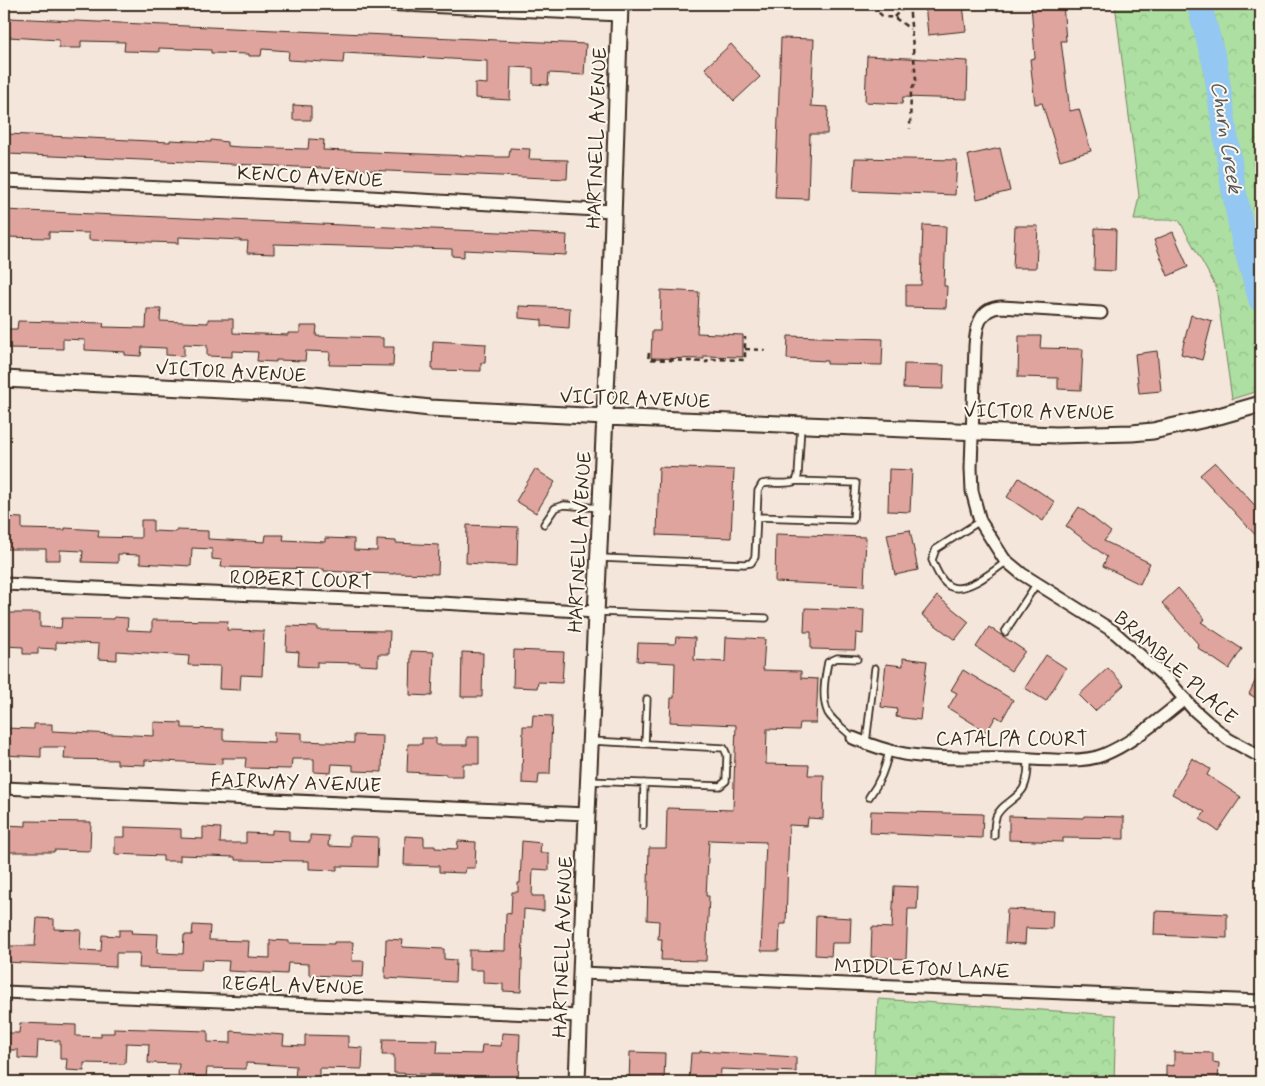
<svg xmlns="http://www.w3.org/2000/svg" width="1265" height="1086" font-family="Mynerve,sans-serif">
  <defs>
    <pattern id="forest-crowns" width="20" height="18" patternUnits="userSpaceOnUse" patternTransform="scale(1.25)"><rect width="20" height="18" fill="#acdfa1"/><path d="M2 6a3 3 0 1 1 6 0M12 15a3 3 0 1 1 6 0" fill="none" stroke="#95c08a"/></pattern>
  </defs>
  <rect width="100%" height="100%" fill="#f5e6dc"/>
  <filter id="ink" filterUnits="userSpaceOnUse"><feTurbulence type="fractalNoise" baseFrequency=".02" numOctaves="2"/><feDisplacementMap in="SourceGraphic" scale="10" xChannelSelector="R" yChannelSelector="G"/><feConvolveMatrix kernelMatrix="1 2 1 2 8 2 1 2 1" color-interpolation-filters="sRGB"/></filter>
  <g filter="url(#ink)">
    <!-- forest -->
    <path fill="url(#forest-crowns)" stroke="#748460" d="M1115 4H1261V390L1232 399 1216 287 1179 220H1134L1139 196Z
      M878 999 1116 1015 1114 1082H874Z"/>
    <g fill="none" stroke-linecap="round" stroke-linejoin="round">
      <!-- river -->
      <path stroke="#94c7f1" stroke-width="25" d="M1199 4 1215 64 1233 186 1244 242 1261 300"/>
    </g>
    <!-- building -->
    <path fill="#dea49d" stroke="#3b2a1e" d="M925 4H963L966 31 928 35Z
      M1031 4H1063L1066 41H1061L1070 111 1079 109 1091 151 1060 160 1042 103 1035 104 1030 59 1035 58Z
      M9 18 586 44 584 75 549 73 548 85 533 84V68L511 67 510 100 475 98V83L487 84V61L344 53 343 63 288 60 289 51 262 49 261 56H249V54L211 53V50L159 48V52L124 51 125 42 81 41V48H59V40L8 37Z
      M781 38 814 39 811 106 828 107 827 134H810L808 199 775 198Z
      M731 44 760 77 734 101 705 68Z
      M867 56 968 61 967 99 903 97 902 104 865 102Z
      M293 105 311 106V120H293Z
      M8 134 170 142V140L211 142V140L227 142V146L240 147 308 149 309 139 324 140 323 150 494 157H509L510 148 530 149 529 159 568 160 567 179 8 154Z
      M1000 148 1010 191 977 199 968 155Z
      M855 158 957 160 955 195 853 191Z
      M4 210 567 235 566 255 464 250V257L452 256V249L274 244V254L247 253 248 241H240V240L179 237V243L89 240V233L49 232V238L4 237Z
      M923 225 946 226 944 286H947L946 308 906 307V285H921Z
      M1015 226H1038L1036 268H1013Z
      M1095 228 1116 229 1115 271 1094 270Z
      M1173 232 1188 267 1168 276 1154 240Z
      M661 290 699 292 697 333 743 335V357L704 356V359L651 358 652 331H660Z
      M519 306 570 308 569 328 542 326V320L519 318Z
      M147 309H161L160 321 208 323V319H233V333L288 335V333H300V326H317L316 336 383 338V347H394L393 366 329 365 330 352 306 351 305 361 276 360V362L257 361 258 352 232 351V357L207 356V345L184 344V356L166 355V348L142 347 141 356 125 355V352L85 350V340L63 339V349L7 348 8 329H17L18 321 104 323 103 327 146 328Z
      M1191 315 1212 321 1202 360 1181 354Z
      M788 336 883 339 882 365 827 364V361L787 359Z
      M1019 336H1041L1040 348 1083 349 1081 390 1058 389V378L1018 377Z
      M433 341 486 344 485 363H481V371L432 370Z
      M1157 351 1161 391 1139 393 1135 354Z
      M904 364 944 365 943 389 903 388Z
      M1215 462 1261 512V541L1200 475Z
      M659 467 734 470 731 538 657 535Z
      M535 469 555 482 536 513 516 501Z
      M889 469 912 470 910 512 888 511Z
      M1019 478 1055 502 1043 521 1007 497Z
      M1079 507 1111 532 1104 541 1150 563 1140 584 1103 566 1107 557 1066 526Z
      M4 517 22 518V529L65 530V528L99 530 98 537 141 538V520H153V531L176 532V530L208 531V539L265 542 266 535H284L283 540 325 542V538L354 539V550L377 551V540L396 541V543L439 545 438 574 394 573V574L324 571V569L221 567 222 560 212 559V549L192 548 191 566 140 563V555L118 554V563L82 562 83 551 60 550V560H46V549H4Z
      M467 525 518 527 517 566 466 563Z
      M910 530 918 570 895 575 887 534Z
      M776 534 866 537 864 586 775 582Z
      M1178 588 1205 619 1201 622 1242 649 1229 669 1198 648 1199 645 1162 603Z
      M937 596 969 622 955 640 922 615Z
      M805 608 864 610 863 634 856 633 855 650 811 649V632H804Z
      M4 613H40V627L61 628 62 618 114 619V617L128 618 127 630 152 631V620L228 621 227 630 264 631 262 676 241 675 240 690 219 689 220 666 188 665 189 656 117 651V660L98 659 99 644 56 642V649L38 648V654H23V647L4 646Z
      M287 626 318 627V630L390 631 389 654H378V666L360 665V663L317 662V667L298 666 299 652 286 651Z
      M989 627 1025 651 1011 671 976 647Z
      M676 637 695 638 694 660 725 662 726 637 765 639 763 670 801 671V678L818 679 816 723H800L799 730 767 729 766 764 809 765 808 775H824L823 819 808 818 807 826 789 825 786 924H780L779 951H761L766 842 709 840 706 896H709L706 961 661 960 662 939H658L659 921 647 920 649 848H666L667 808 733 810 736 725 670 722 671 698H674L675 663 637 661 638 643 675 644Z
      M514 650 564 652 562 683 538 682 537 688 513 687Z
      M411 651 434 652 432 696 410 695Z
      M462 652 483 653 482 697H461Z
      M1046 655 1066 668 1046 701 1025 688Z
      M903 658 927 661 920 720 896 717 897 709 881 707 886 664 903 666Z
      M1108 668 1124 685 1095 711 1079 695Z
      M1261 669V701L1249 694Z
      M963 670 1013 700 1002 720 996 716 987 732 948 708 957 693 951 690Z
      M533 715 552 716 550 774H539L538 784 522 783 523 726H532Z
      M154 722 182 723V728L223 729V740L274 742V732L302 733V741L354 743V735L383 736 382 772 353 771V765L332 764 331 773 314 772V759H292L291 769 245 768 246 758H222V764L145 760V765L117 764V760L64 759 65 747H41V757L4 755V728L34 729V724H52V731L154 736Z
      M467 737H479V764H463V776H446V774L407 772 408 744H422V738H436V745H467Z
      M1192 758 1210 769 1207 775 1241 797 1218 831 1200 819 1205 812 1172 794Z
      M871 811 983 814 982 838 870 833Z
      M1009 816 1083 818 1084 816 1124 817V839L1063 838V842L1009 840Z
      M26 821 91 822 90 851 54 850V852H4V825L26 826Z
      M125 827 181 829V838L203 839V827L221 828 220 843H246V833L272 834V830L289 831V841L310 842V835L329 836 328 846 350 847V836L378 837 377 867 337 866V870L309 869V861L235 860V857L180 855V861H163V856L115 854V837H125Z
      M405 836 424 837V846H435V848L457 849 458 841 476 842 475 868H466L465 873 439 872V866L404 865Z
      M522 841 541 843 540 853H549V870L533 869 532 896H544V911L524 909 521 992 503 991V984L483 983V970H469V950L505 951 506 913 511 914 512 892H518V883H520Z
      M894 886 918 887 917 909H908L906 959 871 957 872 927 892 928Z
      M1007 909 1053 911 1052 929 1026 928 1025 944 1005 943Z
      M1155 911 1227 914V938L1154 935Z
      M816 916 851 918 850 943H832L831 956 815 955Z
      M37 918 54 919V929L81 930 80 950 101 951 102 935 119 936V930H132L131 933 158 934 157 953 183 954 184 935H192L193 925 210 926 209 940 249 941 248 957 270 958V940L289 941V943L334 944V942H353L352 961H364L363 977 309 975V964L288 963 287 974 228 971 229 961 202 960 201 970 139 968 140 953H116V967L4 962V946H35Z
      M386 939 403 940 402 947 444 949V959L456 960 455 982 385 978Z
      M20 1023 76 1025V1036L101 1037V1033H114V1028L208 1031V1042L231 1043V1031L284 1035 283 1045 305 1046V1035L348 1036V1047L363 1048 362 1069 319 1068V1080H295L296 1066 246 1063V1069L207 1068 206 1077 178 1075 179 1064 148 1063 149 1044 126 1043 125 1064 84 1063V1071L66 1070 67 1059H60V1041L38 1040 37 1059 18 1058V1050H4V1033H19Z
      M502 1033 520 1034 518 1082H500L501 1077 394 1073V1055H382L383 1039 438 1040 437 1053 481 1054 482 1045 501 1046Z
      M700 1051 796 1057V1072L721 1069 720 1082H689L691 1053H700Z
      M630 1052 665 1053 664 1082H629Z
      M1174 1052 1213 1053V1062L1219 1063 1218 1082H1166V1065L1174 1066Z"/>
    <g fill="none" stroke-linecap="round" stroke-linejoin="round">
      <defs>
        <path id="service" d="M757 517 853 520 856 483 796 481
          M980 521 936 549 932 560C936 569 940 580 949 586 965 595 995 570 1007 561
          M544 524 555 508 564 505 600 508
          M600 558 744 564 751 563 755 557 758 491 762 484C773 481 785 486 796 481L798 476 801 426
          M598 612 766 618
          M1005 632 1037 583
          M853 738C846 730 833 722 828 713 821 698 825 677 828 662L837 658 857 659
          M866 743 875 668
          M645 744 647 699
          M588 781 720 786 726 781 727 755 724 748 592 741
          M869 797C880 782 885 769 889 751
          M643 826 644 783
          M994 836C994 830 994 823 996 817 1000 805 1016 800 1023 789 1028 780 1028 769 1028 758"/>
        <path id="minor" d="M381 4 620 15
          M4 181 370 197 613 211
          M1101 313 1001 307C979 308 976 328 975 346L971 468 972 491 980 521 1004 559 1022 574 1113 631 1168 680 1194 710 1211 725 1228 739 1261 757
          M4 584 441 603 596 612
          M853 738C870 745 886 751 904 754 940 760 979 757 1015 758 1038 759 1082 764 1103 755 1133 743 1159 719 1185 699
          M4 788 587 814
          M581 973 1261 1001
          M4 992 580 1016"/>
        <path id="secondary" d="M4 379 304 394 430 408 605 417 1056 435 1132 433 1153 431 1219 416 1261 404
          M577 1082 587 814 611 281 620 4"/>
      </defs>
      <!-- service casing -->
      <use href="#service" stroke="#3b2a1e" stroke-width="9"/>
      <!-- minor casing -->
      <use href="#minor" stroke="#3b2a1e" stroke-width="15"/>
      <!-- secondary casing -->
      <use href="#secondary" stroke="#3b2a1e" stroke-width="19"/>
      <!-- path -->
      <path stroke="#3b2a1e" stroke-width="2.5" stroke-dasharray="5 4" stroke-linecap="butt" d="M876 4C878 15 882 18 894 17L910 29
        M909 4 916 80 911 91 910 129
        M894 17 907 4
        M745 349 765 350
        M649 353 648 359 707 362 708 359 745 360V337"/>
      <!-- service -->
      <use href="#service" stroke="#fbf7ec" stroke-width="5.5"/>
      <!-- minor -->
      <use href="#minor" stroke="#fbf7ec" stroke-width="11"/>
      <!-- secondary -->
      <use href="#secondary" stroke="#fbf7ec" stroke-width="15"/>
    </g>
  </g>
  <g text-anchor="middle" stroke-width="4" stroke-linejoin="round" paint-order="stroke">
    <!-- street labels -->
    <g font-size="20" fill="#3b2a1e" stroke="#fbf7ec">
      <text transform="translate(596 138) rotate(-88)" y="7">HARTNELL AVENUE</text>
      <text transform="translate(310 176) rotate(3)" y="7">KENCO AVENUE</text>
      <text transform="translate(231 371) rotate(3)" y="7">VICTOR AVENUE</text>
      <text transform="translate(635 398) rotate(2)" y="7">VICTOR AVENUE</text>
      <text transform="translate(1039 411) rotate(1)" y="7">VICTOR AVENUE</text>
      <text transform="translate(579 542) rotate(-87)" y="7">HARTNELL AVENUE</text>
      <text transform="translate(301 579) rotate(2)" y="7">ROBERT COURT</text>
      <text transform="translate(1176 667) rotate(42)" y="7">BRAMBLE PLACE</text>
      <text x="1012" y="745">CATALPA COURT</text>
      <text transform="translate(296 782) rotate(2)" y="7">FAIRWAY AVENUE</text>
      <text transform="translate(562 947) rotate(-88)" y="7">HARTNELL AVENUE</text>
      <text transform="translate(922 968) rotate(2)" y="7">MIDDLETON LANE</text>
      <text transform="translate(293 985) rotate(2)" y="7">REGAL AVENUE</text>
    </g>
    <!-- water labels -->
    <g font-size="21" font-style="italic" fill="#56595d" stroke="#fbf7ec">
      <text transform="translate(1227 137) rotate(81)" y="7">Churn Creek</text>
    </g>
  </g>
  <!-- margin -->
  <rect width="1265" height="1086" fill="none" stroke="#fbf7ec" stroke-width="20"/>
  <rect x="10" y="10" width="1245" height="1066" fill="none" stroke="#3b2a1e" stroke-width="2" filter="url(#ink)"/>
</svg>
